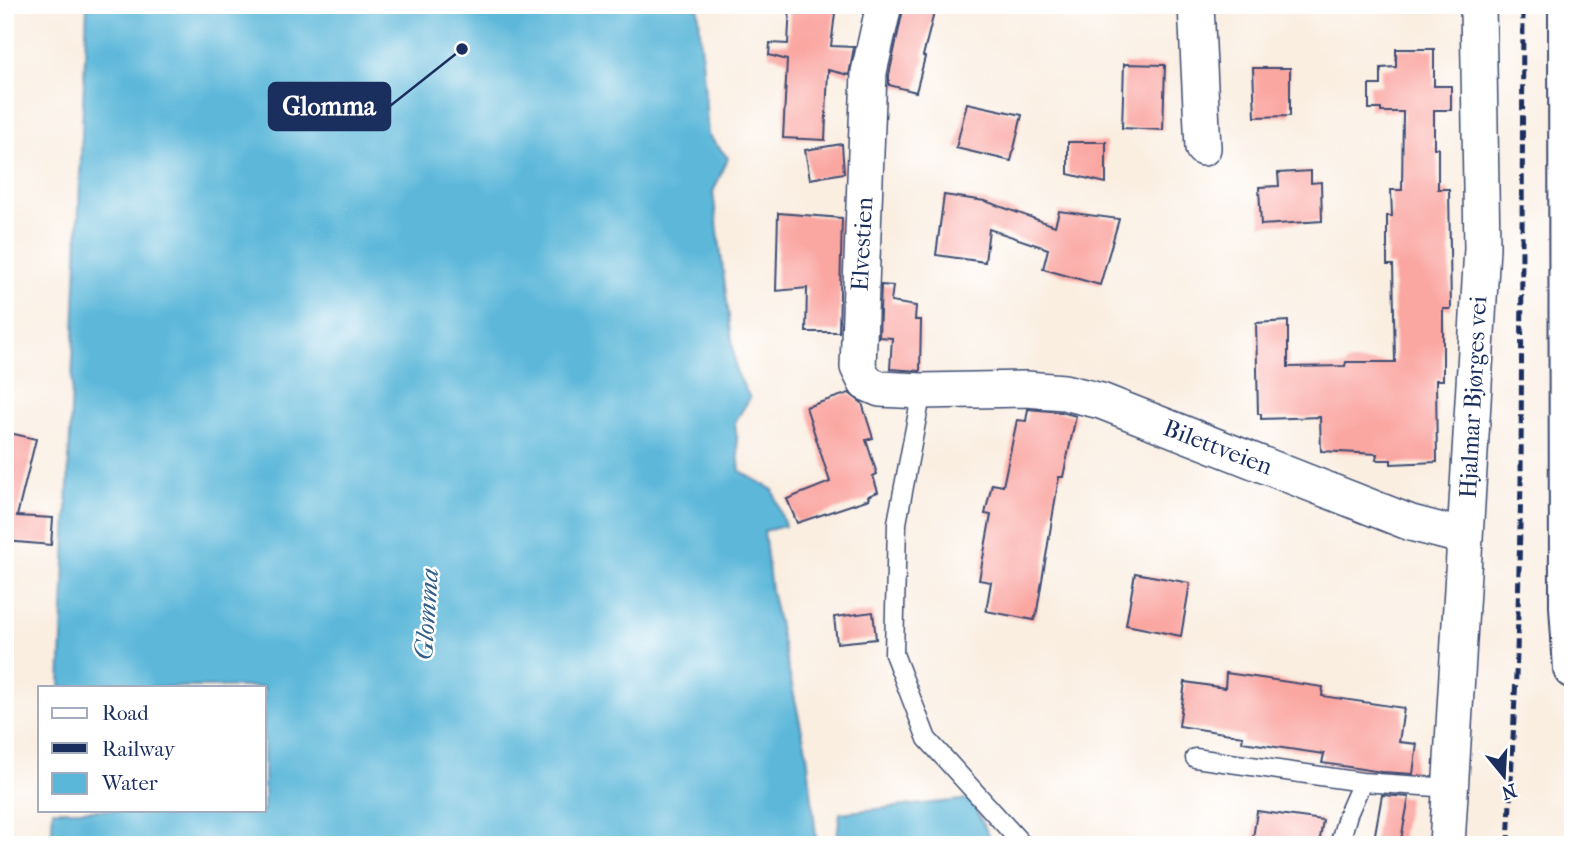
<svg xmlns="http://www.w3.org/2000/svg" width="1578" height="850" font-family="'IM FELL French Canon',serif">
  <rect width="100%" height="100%" fill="#fff"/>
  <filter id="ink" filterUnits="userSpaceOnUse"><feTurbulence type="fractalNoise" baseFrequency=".0143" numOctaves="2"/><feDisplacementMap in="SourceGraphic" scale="14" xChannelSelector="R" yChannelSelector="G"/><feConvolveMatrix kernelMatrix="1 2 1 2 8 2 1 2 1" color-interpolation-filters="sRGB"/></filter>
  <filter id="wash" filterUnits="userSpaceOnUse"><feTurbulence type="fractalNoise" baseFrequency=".00686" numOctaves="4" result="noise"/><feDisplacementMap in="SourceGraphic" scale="28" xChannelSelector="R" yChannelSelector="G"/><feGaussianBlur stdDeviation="1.57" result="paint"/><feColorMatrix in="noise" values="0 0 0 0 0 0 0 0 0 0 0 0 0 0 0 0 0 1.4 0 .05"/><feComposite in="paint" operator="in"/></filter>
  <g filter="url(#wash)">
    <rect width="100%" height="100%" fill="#faeee1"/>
    <!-- water -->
    <path fill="#5bb7d9" stroke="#3b739c" stroke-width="2" d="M87 5H698L708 135 728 158 713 192 736 371 750 398 735 422 740 471 773 490 785 526 764 531 771 590 807 754 817 845H51L53 810H264V687H60Z
      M970 799 994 845H836L840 813Z"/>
    <g id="blocks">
      <!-- building -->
      <path fill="#faa6a1" d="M790 5H836L831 46 854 47 849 75 828 70 825 140 783 138 787 60 769 55 770 43 788 44Z
        M904 5H936L923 56 925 57 916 92 889 85V75Z
        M1396 49H1434V86H1451V110H1434V148H1438V189H1449L1451 309H1443V380H1436L1437 462 1391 464V460H1376L1377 454 1321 451 1320 417 1261 419V414H1258L1256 323 1288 321V367L1345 366 1346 362H1395L1393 265H1387V216H1392L1391 190H1402L1403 112H1381V109H1369V85H1381V68L1396 67Z
        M1124 64 1165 65 1163 130 1122 128Z
        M1253 68H1290V116L1255 117Z
        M967 103 1022 115 1011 161 956 148Z
        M1068 142H1106V183L1068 174Z
        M842 144 844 173 810 179 805 150Z
        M1311 171V183L1321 182 1322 221 1261 225 1259 187 1279 186 1278 173Z
        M944 195 985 201 1055 226 1059 211 1119 219 1100 285 1043 269 1048 249 989 229 985 262 936 255Z
        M778 213 842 218 839 332H806L807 288 776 291Z
        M881 285 893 286 891 302 916 306 915 320H921L920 371 890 369 892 338 879 337Z
        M849 393 862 403 873 438 866 440 877 474 873 476 878 492 868 496 869 499 797 523 787 499 830 482 806 407Z
        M1028 409 1061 412 1076 416 1063 477H1059L1036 617H1035L1034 620 986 611 991 582 979 580 991 515 985 514 992 484 1003 486 1017 420 1026 421Z
        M5 432 36 439 17 516 53 518 51 545 5 541Z
        M1135 573 1190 583 1181 636 1126 625Z
        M873 612 876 639 837 643 834 617Z
        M1226 673 1323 687 1322 696 1404 708 1399 742 1417 744 1413 774 1382 772 1322 763 1324 754 1242 742 1243 736 1179 726 1185 682 1225 688Z
        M1382 795 1409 797 1400 845H1373Z
        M1257 811 1323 820 1319 845H1252Z"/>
    </g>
  </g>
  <g filter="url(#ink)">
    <use href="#blocks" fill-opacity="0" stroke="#3c4c72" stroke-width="2"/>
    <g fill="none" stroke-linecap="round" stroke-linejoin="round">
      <defs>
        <path id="lane" d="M922 391 897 523 894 654 927 739 1023 845
          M1195 758 1362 782 1451 788
          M1339 845 1348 814 1362 782"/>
        <path id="street" d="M884 5 869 72 858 367 866 383 880 389 922 391 1026 389 1064 392 1101 401 1411 523 1465 537
          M1196 5 1203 148
          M1447 845 1482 248 1478 5"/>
        <path id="secondary" d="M1568 5 1569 606 1573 669"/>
      </defs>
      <!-- lane casing -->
      <use href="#lane" stroke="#3c4c72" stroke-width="21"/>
      <!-- street casing -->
      <use href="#street" stroke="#3c4c72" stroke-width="38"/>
      <!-- secondary casing -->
      <use href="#secondary" stroke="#3c4c72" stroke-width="42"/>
      <!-- lane -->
      <use href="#lane" stroke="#fff" stroke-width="18"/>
      <!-- street -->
      <use href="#street" stroke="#fff" stroke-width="35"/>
      <!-- secondary -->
      <use href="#secondary" stroke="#fff" stroke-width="38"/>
      <!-- rail -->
      <path stroke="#1b2f5e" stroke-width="5" stroke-dasharray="10 5" stroke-linecap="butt" d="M1508 845 1517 654 1521 482 1523 5"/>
    </g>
  </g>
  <g text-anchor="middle" stroke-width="5" stroke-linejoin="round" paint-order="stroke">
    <!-- street labels -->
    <g font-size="24" fill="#1b2f5e" stroke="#fff">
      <text transform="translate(862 244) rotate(-87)" y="8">Elvestien</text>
      <text transform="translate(1473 397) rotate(-87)" y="8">Hjalmar Bjørges vei</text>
      <text transform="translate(1218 447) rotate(21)" y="8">Bilettveien</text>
    </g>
    <!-- water labels -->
    <g font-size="26" font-style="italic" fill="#315f89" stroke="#fff">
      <text transform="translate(426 614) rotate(-86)" y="9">Glomma</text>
    </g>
  </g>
  <!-- callouts -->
  <path fill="none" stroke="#1b2f5e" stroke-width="2.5" d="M462 49L390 106"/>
  <circle fill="#1b2f5e" stroke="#fff" stroke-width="2.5" cx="462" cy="49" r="7"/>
  <rect fill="#1b2f5e" stroke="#1b2f5e" stroke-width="2.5" x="269" y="83" width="121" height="47" rx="7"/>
  <g font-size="26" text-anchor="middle" font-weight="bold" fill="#fff">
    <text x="329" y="115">Glomma</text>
  </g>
  <!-- margin -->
  <rect width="1578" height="850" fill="none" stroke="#fff" stroke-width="28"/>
  <!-- legend -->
  <rect x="38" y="686" width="228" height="126" fill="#ffffff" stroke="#a4acbf" stroke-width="2"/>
  <rect x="52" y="708" width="35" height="10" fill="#ffffff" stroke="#a4acbf" stroke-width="2"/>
  <text x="102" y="720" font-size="21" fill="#1b2f5e">Road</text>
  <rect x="52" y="743" width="35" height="10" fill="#1b2f5e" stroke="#a4acbf" stroke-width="2"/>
  <text x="102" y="756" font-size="21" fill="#1b2f5e">Railway</text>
  <rect x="52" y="773" width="35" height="21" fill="#5bb7d9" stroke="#a4acbf" stroke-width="2"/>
  <text x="102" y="790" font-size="21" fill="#1b2f5e">Water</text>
  <!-- north arrow -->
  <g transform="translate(1504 776) rotate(162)" stroke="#ffffff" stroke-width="5" paint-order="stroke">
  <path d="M0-5L12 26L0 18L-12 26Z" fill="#1b2f5e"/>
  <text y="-10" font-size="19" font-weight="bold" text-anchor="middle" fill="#1b2f5e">N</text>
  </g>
</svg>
